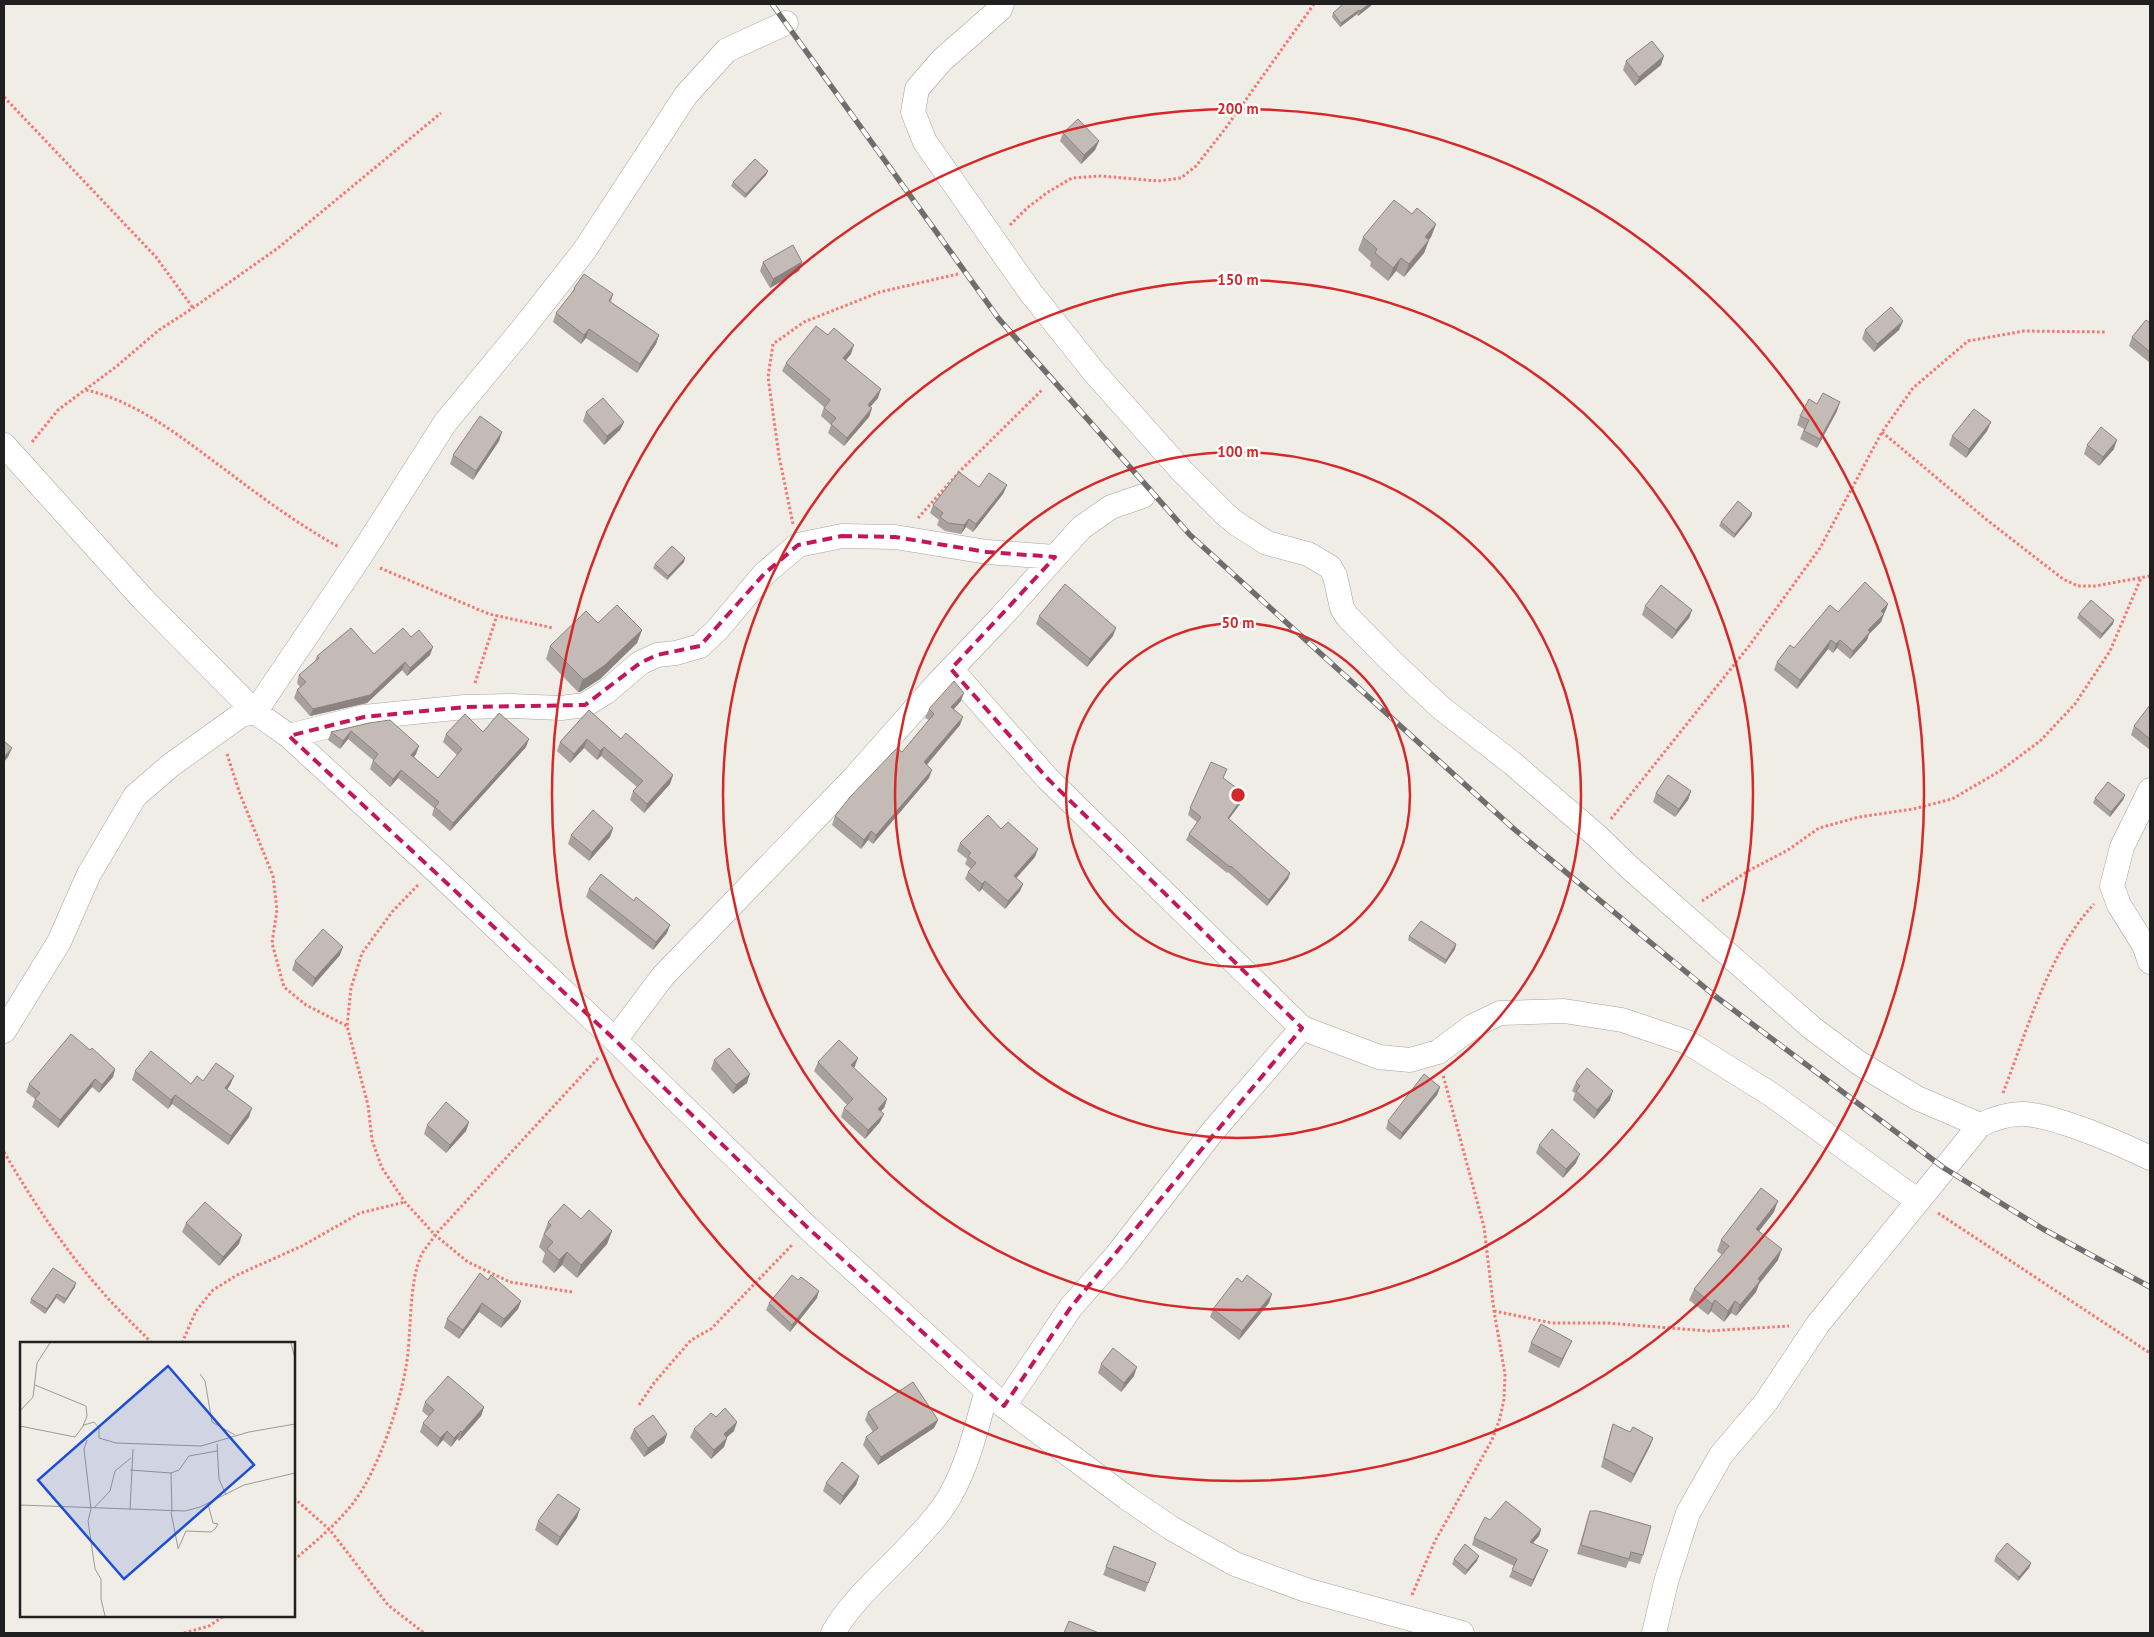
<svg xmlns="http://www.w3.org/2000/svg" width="2154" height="1637" font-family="'PT Sans',sans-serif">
  <rect width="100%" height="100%" fill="#f0ece6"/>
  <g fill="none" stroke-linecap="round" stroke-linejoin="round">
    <defs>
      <path id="minor" d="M1002 4 1000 9 942 60 917 89 913 112 925 142 995 242 1031 293 1094 372 1182 471 1225 514 1237 524 1267 543 1308 554 1330 567 1335 576 1342 608 1347 616 1389 659 1440 707 1512 763 1597 836 1629 867 1812 1028 1859 1063 1917 1098 1980 1125C1993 1119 2011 1113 2025 1114 2059 1117 2119 1143 2150 1158
        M4 445 143 599 255 712 289 736 434 869 615 1040 808 1228 1004 1406 1127 1498 1171 1528 1235 1564 1306 1590 1462 1633
        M951 669 1047 778 1302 1028 1379 1057 1410 1060 1438 1052 1473 1026 1500 1013 1564 1011 1622 1020 1687 1042 1772 1095 1918 1201
        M289 736 364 717 465 707 511 706 561 708 585 705 606 692 640 663 657 655 676 653 700 646 717 630 764 574 798 545 842 536 895 537 987 552 1055 557
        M2150 790 2122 847 2112 886 2119 905 2144 945 2150 962
        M4 1031 59 942 89 874 135 796 171 765 241 715 255 712 359 558 445 423 525 326 584 251 686 95 727 50 786 23
        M615 1040 663 976 855 777 937 684 1001 617 1081 528 1111 507 1143 496
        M1004 1406 1071 1307 1116 1256 1213 1131 1302 1028
        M833 1633C854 1596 888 1571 916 1539 928 1526 943 1510 951 1494 969 1462 977 1425 987 1390
        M1654 1633 1666 1582 1688 1513 1721 1455 1766 1402 1818 1324 1980 1125"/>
    </defs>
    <!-- minor casing -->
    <use href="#minor" stroke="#a4a4a4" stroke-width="25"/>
    <!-- path -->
    <path stroke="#f67671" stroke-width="3" stroke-dasharray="2.5 2.5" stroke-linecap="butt" d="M4 97 156 257 193 308
      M1010 225 1027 208 1048 192 1072 178 1101 176 1158 181 1181 178 1196 166 1225 129 1314 4
      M86 390C140 402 187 442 231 474 265 500 301 526 339 547
      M1882 432 1987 520 2063 579 2078 586H2095L2150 576
      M32 442 58 410 117 366 159 330 193 308 278 248 441 113
      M918 518 961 470 1043 389
      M793 524 779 456 768 377 773 344 804 322 880 292 958 274
      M380 568 489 614 553 628
      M475 683 497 615
      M227 754 240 794 273 876 277 910 272 943 284 987 306 1005 347 1026
      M1611 819 1749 646 1820 548 1882 432 1913 388 1968 341 2024 331 2106 332
      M418 885 392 912 362 953 351 988 347 1026 368 1105 372 1140 382 1168 405 1202 435 1235 468 1262 510 1282 572 1292
      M1702 901 1748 871 1788 850 1819 828 1859 817 1913 809 1952 799 2000 771 2040 741 2075 704 2110 651 2141 578
      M2003 1093C2027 1031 2048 953 2094 904
      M4 1152C32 1200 62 1246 99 1288 115 1307 134 1325 152 1343
      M1938 1213 2150 1353
      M1494 1311 1552 1323H1607L1708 1331 1789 1326
      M182 1343 196 1311 213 1290 237 1275 302 1246 360 1213 405 1202
      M639 1405 654 1383 691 1340 711 1329 792 1245
      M294 1498 330 1530 388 1605 424 1633
      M294 1560C315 1542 337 1524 354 1502 378 1470 399 1407 406 1367 412 1335 408 1281 422 1254 425 1248 431 1242 435 1235L599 1057
      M1412 1595 1435 1541 1492 1440 1500 1418 1504 1399 1505 1374 1494 1311 1484 1227 1443 1075
      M184 1633 209 1626 224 1616"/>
    <!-- minor -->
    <use href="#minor" stroke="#fff" stroke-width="24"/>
    <defs>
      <path id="rail" d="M772 4 999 319 1190 535 1514 829 1715 996 1944 1168 2043 1229 2150 1287"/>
    </defs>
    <!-- rail casing -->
    <use href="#rail" stroke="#6e6e6e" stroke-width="5.5"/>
    <!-- rail -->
    <use href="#rail" stroke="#fff" stroke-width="4" stroke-dasharray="11" stroke-linecap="butt"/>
  </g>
  <!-- wall -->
  <path fill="#a9a19d" d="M1343 4H1373L1358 16 1357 14 1340 27 1332 17 1333 13Z
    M1626 61 1661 65 1635 86 1623 70Z
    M1063 133 1099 141 1095 150 1081 164 1060 141Z
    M768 171 766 175 745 198 731 186 733 182Z
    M1412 214 1436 224 1431 237 1429 240 1424 253 1404 277 1396 271 1388 281 1370 266 1371 262 1358 250 1363 237Z
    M763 262H802L799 271 770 288 760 271Z
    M574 288 613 294 611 302 659 335 656 344 637 373 586 338 581 344 553 322 556 313 572 293Z
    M1903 321 1899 330 1874 352 1862 339 1865 330Z
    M2150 323V363L2129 346 2132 337Z
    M851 354 846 360 878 398 870 407 872 408 869 417 844 446 828 433 831 425 821 416 824 407 782 371 786 363Z
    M1817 404 1837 411 1817 448 1800 439 1804 429 1797 425 1800 416Z
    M586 412 624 422 620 430 604 445 583 421Z
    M1991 422 1987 431 1966 458 1949 445 1952 436Z
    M502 432 499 441 473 480 450 464 453 455Z
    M2087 445 2114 449 2099 466 2084 454Z
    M1007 485 1003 494 973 532 966 527 961 534 945 531 937 525 939 520 930 513 933 505 979 487Z
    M1752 513 1751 517 1734 538 1719 526 1721 522Z
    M684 562 667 580 653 568 655 564Z
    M1888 604 1881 622 1869 634 1867 640 1850 659 1837 648 1833 653 1828 649 1797 689 1774 670 1777 662 1838 612Z
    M1645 606 1692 610 1689 618 1672 639 1642 615Z
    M2079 614 2113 624 2100 639 2077 618Z
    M1039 616 1113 636 1087 667 1036 624Z
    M598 623 642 630 637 643 600 679 580 692H578L546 659 550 646Z
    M411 637 430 655 407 676 402 670 367 703 310 716 294 698 297 690 300 687 297 683 299 675 315 661 317 656 374 654Z
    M961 701 954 709 960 725 927 765 929 778 873 844 868 840 861 849 832 825 835 816 902 752 929 720 925 718 929 709Z
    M2150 705V750L2131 735 2134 726Z
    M589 710 621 739 673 775 670 784 644 813 630 800 633 791 637 787 601 756 597 760 584 748 570 763 557 751 560 742Z
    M369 723 419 746 416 754 414 757 438 778 457 755 443 742 446 734 483 732 526 747 450 831 432 815 434 808 398 778 390 787 370 769 373 760 348 739 340 749 328 740 331 732Z
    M1223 778 1245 794 1243 800 1229 819 1290 873 1288 879 1267 906 1228 872 1227 873 1186 840 1189 834 1197 822 1188 815 1190 808Z
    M1691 791 1688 800 1675 817 1653 802 1656 793Z
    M2125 795 2123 800 2110 817 2093 803 2095 798Z
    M613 828 610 837 589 861 568 844 571 835Z
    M1001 829 1035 857 1016 878 1023 884 1020 891 1005 909 982 889 979 892 965 879 968 872 971 869 965 864 967 859 957 851 960 843Z
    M589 889 667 933 653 950 586 897Z
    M1409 936 1456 944 1455 949 1445 964 1408 940Z
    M340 955 312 987 292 970 295 961Z
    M90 1050 115 1069 113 1077 99 1093 92 1087 58 1128 32 1107 35 1099 26 1092 29 1084Z
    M714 1060 747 1083 733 1094 711 1069Z
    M818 1062 855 1066 854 1068 887 1099 884 1108 881 1111 880 1122 865 1139 841 1117 844 1108 847 1105 814 1071Z
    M135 1071 191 1084 234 1076 230 1085 227 1090 249 1117 228 1145 172 1104 168 1109 132 1080Z
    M1576 1082 1610 1100 1594 1119 1573 1100 1575 1093 1572 1091Z
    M1440 1087 1437 1095 1400 1140 1386 1129 1388 1121Z
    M469 1122 466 1131 446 1153 424 1134 427 1125Z
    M1539 1145 1576 1163 1563 1178 1536 1153Z
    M1774 1212 1759 1231 1778 1260 1759 1284 1756 1292 1736 1316 1731 1313 1724 1322 1711 1311 1708 1315 1689 1300 1694 1289 1722 1255 1717 1251 1721 1240Z
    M581 1219 612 1231 607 1244 577 1278 562 1265 554 1273 542 1262 545 1253 539 1247 548 1222Z
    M186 1223 239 1244 219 1266 182 1232Z
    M488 1280 521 1301 518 1309 501 1328 479 1312 459 1339 444 1328 447 1319Z
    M798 1280 817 1298 790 1332 766 1310 769 1303Z
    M1242 1282 1269 1303 1239 1340 1210 1317 1213 1309Z
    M75 1287 64 1304 56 1298 45 1314 30 1303 31 1299Z
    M1572 1341 1568 1349 1559 1368 1528 1352 1531 1343Z
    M1101 1364 1134 1376 1121 1392 1098 1373Z
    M425 1402 484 1407 481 1416 459 1441 457 1439 451 1447 443 1440 437 1447 420 1432 423 1423 429 1417 422 1411Z
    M868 1412 938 1420 934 1428 878 1465 863 1445 866 1437 873 1432 865 1420Z
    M716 1417 734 1431 727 1437V1438L724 1447 711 1459 690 1437 694 1429Z
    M1613 1424 1630 1432 1653 1438 1650 1446 1631 1483 1601 1467 1610 1433Z
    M634 1429 667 1434 664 1443 644 1457 630 1438Z
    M859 1476 856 1485 840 1505 823 1491 826 1483Z
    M1590 1511 1643 1555 1640 1564 1629 1561 1626 1568 1577 1554 1587 1520Z
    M577 1518 557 1546 535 1530 538 1521Z
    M1490 1520 1541 1529 1539 1536 1532 1543 1545 1557 1531 1587 1509 1577 1514 1566 1472 1545 1474 1538Z
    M1114 1546 1156 1563 1145 1592 1103 1575Z
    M1996 1556 2031 1563 2029 1568 2018 1581 1994 1561Z
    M1454 1559 1477 1561 1465 1575 1452 1564Z"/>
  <!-- shaded-wall -->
  <path fill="#8a837f" d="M1369 4H1373L1358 16 1360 11Z
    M1359 10 1357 14 1340 27 1341 23Z
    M1664 56 1661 65 1635 86 1639 77Z
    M1099 141 1095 150 1081 164 1084 155Z
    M768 171 766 175 745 198 746 194Z
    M1436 224 1431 237 1420 250 1425 237Z
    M1429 240 1424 253 1404 277 1409 264Z
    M1401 258 1396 271 1388 281 1393 268Z
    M802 262 799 271 770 288 773 279Z
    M1903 321 1899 330 1874 352 1877 344Z
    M589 329 586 338 581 344 584 335Z
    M659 335 656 344 637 373 640 364Z
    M854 345 851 354 840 367 843 358Z
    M881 389 878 398 864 414 868 405Z
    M1840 402 1837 411 1817 448 1820 439Z
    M872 408 869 417 844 446 847 438Z
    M624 422 620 430 604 445 607 436Z
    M1991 422 1987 431 1966 458 1969 449Z
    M502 432 499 441 473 480 476 471Z
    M2117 440 2114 449 2099 466 2103 457Z
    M1007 485 1003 494 973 532 976 524Z
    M1752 513 1751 517 1734 538 1735 534Z
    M969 519 966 527 961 534 964 525Z
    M685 558 684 562 667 580 668 576Z
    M1888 604 1885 612 1880 618 1884 614 1881 622 1869 634 1867 640 1850 659 1853 651 1881 611Z
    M1692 610 1689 618 1672 639 1676 630Z
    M2114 620 2113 624 2100 639 2102 634Z
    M1116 628 1113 636 1087 667 1090 659Z
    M642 630 637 643 600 679 580 692H578L583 679Z
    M1831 640 1828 649 1797 689 1800 680Z
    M1840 640 1837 648 1833 653 1836 644Z
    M433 647 430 655 407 676 410 668Z
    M405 662 402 670 367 703 310 716 313 709Z
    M964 693 961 701 948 715 951 707Z
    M963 717 960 725 921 771 924 762Z
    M351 731 348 739 340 749 343 741Z
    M529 739 526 747 450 831 453 823Z
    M587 739 584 748 570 763 574 754Z
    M419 746 416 754 408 763 411 755Z
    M604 747 601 756 597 760 600 751Z
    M12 748 8 757 4 762V757Z
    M401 770 398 778 390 787 393 779Z
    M932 770 929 778 873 844 876 835Z
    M673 775 670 784 644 813 647 804Z
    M1691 791 1688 800 1675 817 1679 809Z
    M1245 794 1243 800 1225 824 1228 818Z
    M2125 795 2123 800 2110 817 2111 812Z
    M613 828 610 837 589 861 592 852Z
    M871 831 868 840 861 849 864 840Z
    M1038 849 1035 857 1011 884 1014 876Z
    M1290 873 1288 879 1267 906 1269 900Z
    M985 881 982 889 979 892 982 884Z
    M1023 884 1020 891 1005 909 1008 901Z
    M670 925 667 933 653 950 656 942Z
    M1456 944 1455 949 1445 964 1446 960Z
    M343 947 340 955 312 987 315 978Z
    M858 1058 855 1066 848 1074 851 1065Z
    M115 1069 113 1077 99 1093 102 1085Z
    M750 1074 747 1083 733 1094 736 1085Z
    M234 1076 230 1085 222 1097 225 1088Z
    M95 1079 92 1087 58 1128 60 1120Z
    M1440 1087 1437 1095 1400 1140 1402 1133Z
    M1613 1091 1610 1100 1594 1119 1597 1110Z
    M175 1095 172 1104 168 1109 171 1100Z
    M887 1099 884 1108 875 1117 878 1109Z
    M252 1108 249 1117 228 1145 231 1136Z
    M884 1114 880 1122 865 1139 868 1130Z
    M469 1122 466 1131 446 1153 450 1145Z
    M1580 1154 1576 1163 1563 1178 1566 1169Z
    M1778 1201 1774 1212 1752 1240 1756 1229Z
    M612 1231 607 1244 577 1278 581 1265Z
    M242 1235 239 1244 219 1266 223 1257Z
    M1782 1249 1778 1260 1759 1284 1756 1292 1736 1316 1740 1305 1758 1279Z
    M567 1252 562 1265 554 1273 559 1260Z
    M76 1283 75 1287 64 1304 66 1299Z
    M819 1291 817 1298 790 1332 792 1325Z
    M57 1294 56 1298 45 1314 47 1309Z
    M1272 1294 1269 1303 1239 1340 1242 1331Z
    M1715 1300 1711 1311 1708 1315 1712 1304Z
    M521 1301 518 1309 501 1328 504 1319Z
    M1735 1301 1731 1313 1724 1322 1728 1311Z
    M482 1303 479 1312 459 1339 463 1330Z
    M1572 1341 1568 1349 1559 1368 1562 1359Z
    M1137 1367 1134 1376 1121 1392 1124 1383Z
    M484 1407 481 1416 459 1441 462 1432Z
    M938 1420 934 1428 878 1465 881 1457Z
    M737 1422 734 1431 720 1443 724 1434Z
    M447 1431 443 1440 437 1447 440 1438Z
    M461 1431 457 1439 451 1447 454 1438Z
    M667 1434 664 1443 644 1457 648 1448Z
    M727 1438 724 1447 711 1459 714 1450Z
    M1653 1438 1650 1446 1631 1483 1634 1474Z
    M859 1476 856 1485 840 1505 843 1496Z
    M580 1509 577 1518 557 1546 560 1537Z
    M1541 1529 1539 1536 1528 1549 1530 1542Z
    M1548 1550 1545 1557 1531 1587 1533 1580Z
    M1479 1556 1477 1561 1465 1575 1467 1570Z
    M2031 1563 2029 1568 2018 1581 2019 1577Z"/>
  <!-- building -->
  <path fill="#c5bbb6" stroke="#8a837f" d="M1343 4H1369L1360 11 1359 10 1341 23 1333 13Z
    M1652 41 1664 56 1639 77 1626 61Z
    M1078 119 1099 141 1084 155 1063 133Z
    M755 159 768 171 746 194 733 182Z
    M1394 200 1412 214 1417 208 1436 224 1425 237 1429 240 1409 264 1401 258 1393 268 1375 253 1377 249 1363 237Z
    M793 245 802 262 773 279 763 262Z
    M584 274 613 294 609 301 659 335 640 364 589 329 584 335 556 313 575 289 574 288Z
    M1891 307 1903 321 1877 344 1865 330Z
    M2146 320 2150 323V352L2132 337Z
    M816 326 828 335 834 328 854 345 843 358 881 389 868 405 872 408 847 438 831 424 836 418 824 408 830 400 786 363Z
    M1823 393 1840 402 1820 439 1804 431 1809 420 1800 416 1809 399 1817 404Z
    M603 398 624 422 607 436 586 412Z
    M1974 409 1991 422 1969 449 1952 436Z
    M480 416 502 432 476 471 453 455Z
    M2101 427 2117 440 2103 457 2087 445Z
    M959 472 979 487 989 473 1007 485 976 524 969 519 964 525 948 523 940 517 943 513 933 505Z
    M1738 501 1752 513 1735 534 1721 522Z
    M672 546 685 558 668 576 655 564Z
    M1865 582 1888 604 1881 611 1884 614 1868 630 1870 632 1853 651 1840 640 1836 644 1831 640 1800 680 1777 662 1790 645 1794 648 1830 605 1838 612Z
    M1065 584 1116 628 1090 659 1039 616Z
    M1661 585 1692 610 1676 630 1645 606Z
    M2091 600 2114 620 2102 634 2079 614Z
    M617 605 642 630 605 665 585 679H583L550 646 586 611 598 623Z
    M351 628 374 654 403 628 411 637 419 630 433 647 410 668 405 662 370 695 313 709 297 690 306 682 299 675 319 658 317 656Z
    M954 681 964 693 951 707 963 717 924 762 932 770 876 835 871 831 864 840 835 816 850 797 897 748 902 752 934 714 929 709Z
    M2150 705V739L2134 726Z
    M589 710 621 739 626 733 673 775 647 804 633 791 643 781 604 747 600 751 587 739 574 754 560 742Z
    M499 713 529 739 453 823 435 807 439 802 401 770 393 779 373 761 378 754 351 731 343 741 331 732 369 723 390 720 419 746 411 755 438 778 462 749 446 734 465 714 483 732Z
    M4 741 12 748 4 757Z
    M1211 762 1227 769 1223 778 1245 794 1228 818 1290 873 1269 900 1231 866 1230 867 1189 834 1201 817 1190 808Z
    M1668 775 1691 791 1679 809 1656 793Z
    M2108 782 2125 795 2111 812 2095 798Z
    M593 810 613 828 592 852 571 835Z
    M988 815 1001 829 1008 822 1038 849 1014 876 1023 884 1008 901 985 881 982 884 968 872 976 863 968 856 971 853 960 843Z
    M601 874 634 901 636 897 670 925 656 942 589 889Z
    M1421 921 1456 944 1446 960 1409 936Z
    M323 929 343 947 315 978 295 961Z
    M71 1034 90 1050 92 1048 115 1069 102 1085 95 1079 60 1120 35 1099 40 1093 29 1084Z
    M839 1040 858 1058 851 1065 887 1099 878 1109 884 1114 868 1130 844 1108 853 1099 818 1062Z
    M729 1048 750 1074 736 1085 714 1060Z
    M151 1051 191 1084 197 1076 203 1081 216 1063 234 1076 225 1088 252 1108 231 1136 175 1095 171 1100 135 1071Z
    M1587 1068 1613 1091 1597 1110 1576 1091 1580 1086 1576 1082Z
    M1424 1074 1440 1087 1402 1133 1388 1121Z
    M446 1102 469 1122 450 1145 427 1125Z
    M1552 1129 1580 1154 1566 1169 1539 1145Z
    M1761 1188 1778 1201 1756 1229 1782 1249 1758 1279 1760 1281 1740 1305 1735 1301 1728 1311 1715 1300 1712 1304 1694 1289 1729 1246 1721 1240Z
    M205 1202 242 1235 223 1257 186 1223Z
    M564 1204 581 1219 589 1210 612 1231 581 1265 567 1252 559 1260 547 1249 553 1242 544 1234 551 1225 548 1222Z
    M53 1268 76 1283 66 1299 57 1294 47 1309 31 1299Z
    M480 1273 488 1280 491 1275 521 1301 504 1319 482 1303 463 1330 447 1319Z
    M792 1275 798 1280 801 1277 819 1291 792 1325 769 1303Z
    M1247 1275 1272 1294 1242 1331 1213 1309 1237 1278 1242 1282Z
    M1541 1324 1572 1341 1562 1359 1531 1343Z
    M1113 1348 1137 1367 1124 1383 1101 1364Z
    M448 1376 484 1407 462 1432 461 1431 454 1438 447 1431 440 1438 423 1423 434 1410 425 1402Z
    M913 1382 938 1420 881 1457 866 1437 878 1428 868 1412Z
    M725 1408 737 1422 724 1434 727 1438 714 1450 694 1429 711 1413 716 1417Z
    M653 1415 667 1434 648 1448 634 1429Z
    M1613 1424 1630 1432 1633 1427 1653 1438 1634 1474 1604 1458Z
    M842 1462 859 1476 843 1496 826 1483Z
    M558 1494 580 1509 560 1537 538 1521Z
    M1506 1501 1541 1529 1530 1542 1548 1550 1533 1580 1512 1570 1517 1559 1474 1538 1485 1517 1490 1520Z
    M1590 1511H1598L1651 1526 1643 1555 1631 1552 1629 1559 1581 1545Z
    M2007 1543 2031 1563 2019 1577 1996 1556Z
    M1465 1544 1479 1556 1467 1570 1454 1559Z
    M1114 1546 1156 1563 1148 1583 1106 1567Z
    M1069 1621 1099 1633H1064Z"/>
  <!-- marked area -->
  <path fill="none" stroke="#c2185b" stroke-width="4" stroke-dasharray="10 6" stroke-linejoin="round" d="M842 536 895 537 987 552 1055 557 951 669 1047 778 1302 1028 1071 1307 1004 1406 808 1228 615 1040 289 736 364 717 465 707 585 705 640 663 657 655 700 646 764 574 798 545Z"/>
  <!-- distance rings -->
  <g fill="none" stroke="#d62828" stroke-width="2.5">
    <circle cx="1238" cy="795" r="172"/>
    <circle cx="1238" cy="795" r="343"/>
    <circle cx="1238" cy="795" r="515"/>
    <circle cx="1238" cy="795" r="686"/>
  </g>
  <!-- overview -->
  <g transform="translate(20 1342)">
    <rect width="275" height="275" fill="#f0ece6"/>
    <path fill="none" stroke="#9d9a97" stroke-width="1" d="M271 1 275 17M180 32 185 39 192 80 215 93M15 43 66 64 67 74 63 84M0 69 13 55 17 21 30 1M0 84 55 95 64 83 74 80 79 86V96L96 101 181 104 229 90 275 82M67 98 64 107 71 167 68 179 75 227 81 237V257L85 274M197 102 199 137 206 153M110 128 151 131 159 128 169 114 197 109M151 131 152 170M0 163 165 169 180 165 224 143 275 131M74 166 90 149 95 129 111 116M110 168 113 107M151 170 158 206M158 207 166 189 191 190 195 187 198 182 193 181 188 162"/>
    <path fill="#1d4ed8" fill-opacity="0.15" stroke="#1d4ed8" stroke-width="2.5" d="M148 24 234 123 104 237 18 138Z"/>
    <rect width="275" height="275" fill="none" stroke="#202020" stroke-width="2.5"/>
  </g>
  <circle cx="1238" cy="795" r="8" fill="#d62828" stroke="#fff" stroke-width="2.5"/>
  <g font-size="15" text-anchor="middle" font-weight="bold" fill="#d62828" stroke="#fff" stroke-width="5" stroke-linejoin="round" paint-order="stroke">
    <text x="1238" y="114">200 m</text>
    <text x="1238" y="285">150 m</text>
    <text x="1238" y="457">100 m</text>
    <text x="1238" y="628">50 m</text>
  </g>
  <!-- border -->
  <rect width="2154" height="1637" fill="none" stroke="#202020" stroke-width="10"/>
</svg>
